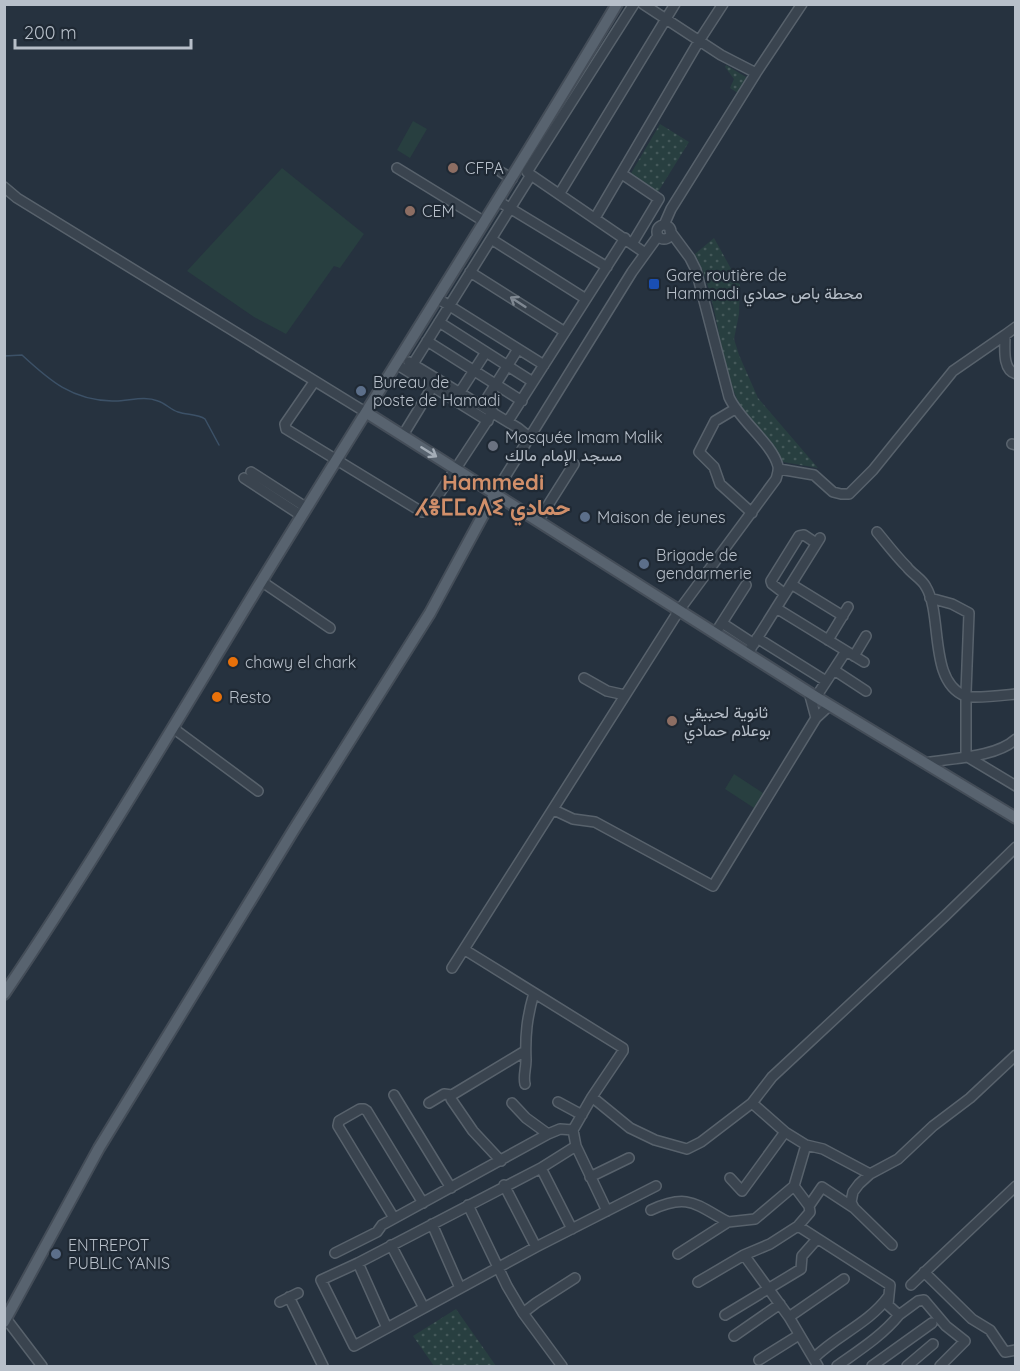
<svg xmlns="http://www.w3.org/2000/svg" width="1020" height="1371" font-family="Quicksand,Vazirmatn,'Noto Sans Tifinagh',sans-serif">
  <defs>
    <pattern id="grass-dots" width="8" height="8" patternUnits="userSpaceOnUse" patternTransform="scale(1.5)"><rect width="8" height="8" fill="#283f40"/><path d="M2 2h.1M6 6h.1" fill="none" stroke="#45595a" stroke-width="1.8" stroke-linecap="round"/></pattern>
  </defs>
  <rect width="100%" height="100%" fill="#26323f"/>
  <!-- grass -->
  <path fill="url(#grass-dots)" d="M726 65 751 80 741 95 730 88 734 79 725 67Z
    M660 124 689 142 658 192 630 175Z
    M714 238 740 285 739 314 734 339 739 355 758 398 818 468 783 462C771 439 748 423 737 399 717 353 719 299 695 254Z
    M456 1309 496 1366H434L413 1336Z"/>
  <!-- pitch -->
  <path fill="#283f40" d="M413 121 427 129 410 158 397 150Z
    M282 168 364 234 340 268 334 266 286 334 254 317 187 271Z
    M734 774 763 793 754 808 725 789Z"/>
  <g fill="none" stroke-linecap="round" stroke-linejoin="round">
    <!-- stream -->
    <path stroke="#3c5167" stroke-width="1.5" d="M4 356 22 355C50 381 72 400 112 401 127 402 143 395 158 401 165 403 171 410 178 412 187 415 198 414 205 419L219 445"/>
    <defs>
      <path id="minor" d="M643 4 721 55 756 73
        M397 168 485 222
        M501 172 512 179
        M527 172 634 4
        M528 173 645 253
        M622 174 659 199 632 244
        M4 187 17 198 367 413
        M560 193 675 4
        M498 201 607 267
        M595 218 699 41 723 4
        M664 225 671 209 756 73 802 4
        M657 232a7 7 0 1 1 14 0a7 7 0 1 1-14 0Z
        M491 239 586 299
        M470 272 565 332
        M437 298 544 365
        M439 322 533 382
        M1016 327 1005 335C1005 348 1002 370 1016 374
        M427 341 522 401
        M409 362 518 428 529 437
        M396 364 488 421
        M413 364 531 175
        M314 382 285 424 286 429 422 512 428 511 493 412
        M460 392 486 352
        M482 406 518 349
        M735 409 715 421 699 452 714 467 720 484 752 513
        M508 421 625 238
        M403 435 433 386
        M1012 444 1016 445
        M779 469 814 475 833 492 841 494H849L873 470 953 371 1005 335
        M251 472 307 508
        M244 478 302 516
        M495 493 632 272 658 236
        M538 521 574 464
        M877 532C887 544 896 556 907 567 912 574 922 579 926 587 943 615 928 681 965 696 973 699 1005 695 1016 694
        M261 581 330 628
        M791 584 843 616
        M785 594 772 584 771 581 799 536 804 535 816 543
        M930 598 952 604 969 613 966 692V756L1016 786
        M776 608 864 662
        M722 623 754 644
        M716 632 746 585
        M757 638 826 681
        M828 640 848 607
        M748 653 820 538
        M854 656 866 636
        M834 670 866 691
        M584 678 607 691 625 695
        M809 692 816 718
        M816 697 846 651
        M173 728 258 791
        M924 763C951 758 995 758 1016 739
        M554 810 573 819 595 822 713 886 816 718 830 705
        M465 950 623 1048V1051L592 1097 573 1130 576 1146 607 1211
        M452 968 680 609 776 479C777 475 779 471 778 466 772 443 739 420 729 397L696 270 690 258 670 231
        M525 1084C523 1076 526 1069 526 1060 525 1035 527 1017 534 993
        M394 1095 451 1188
        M592 1097 630 1128 655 1140 687 1149 701 1142 752 1103 785 1132 806 1145
        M558 1102 582 1115
        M429 1103 444 1094 452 1095
        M512 1103 526 1118 548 1134
        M752 1103 772 1077 945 916 1016 847
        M576 1146 541 1168 358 1263 321 1280 354 1346 536 1247 656 1186
        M501 1161 473 1131 451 1099 452 1095 525 1051
        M541 1168 572 1229
        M590 1177 629 1158
        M730 1178 742 1191 785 1132
        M504 1185 536 1247
        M794 1186 806 1145 823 1149 870 1174
        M468 1205 507 1286 523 1313 562 1366
        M809 1206 822 1187 854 1208
        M651 1210C688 1193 695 1204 728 1222
        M394 1218 338 1126 339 1121 360 1109H364L367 1111 423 1203
        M432 1224 460 1288
        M798 1226 890 1285 888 1305 899 1315C882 1336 858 1351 837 1366
        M391 1245 424 1308
        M892 1245 854 1208 851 1202 853 1192 859 1184 870 1174 898 1159 933 1126 970 1098 1016 1055
        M335 1253 377 1232 382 1225 548 1134 560 1129 573 1130
        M678 1254 728 1222 755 1219 794 1186 809 1206 810 1212 798 1226 770 1244 744 1255 698 1282
        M744 1255 789 1317 818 1366
        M358 1263 387 1328
        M924 1272 972 1319 990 1330 1005 1352 1016 1350
        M911 1285 1016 1186
        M289 1297 323 1366
        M280 1302 298 1293
        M523 1313 536 1303 575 1278
        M725 1315 801 1269 802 1256 817 1239
        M899 1315 918 1301 924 1300 946 1326 965 1341 940 1366
        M4 1316 42 1366
        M789 1317 844 1279
        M734 1336 780 1304
        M814 1358C837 1335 868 1324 888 1297
        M759 1360 799 1335
        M872 1366 932 1323
        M907 1366 933 1344"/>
      <path id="major" d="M367 413 816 697 1016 818
        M4 994C95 860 177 720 261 582 379 389 501 199 617 4
        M4 1322 99 1148 293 831 430 613 495 493"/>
    </defs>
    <!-- minor casing -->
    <use href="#minor" stroke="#58626c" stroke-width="12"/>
    <!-- major casing -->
    <use href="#major" stroke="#444d58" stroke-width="14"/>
    <!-- minor -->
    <use href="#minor" stroke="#3a444f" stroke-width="9"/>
    <!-- major -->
    <use href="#major" stroke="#58636f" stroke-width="10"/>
  </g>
  <!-- one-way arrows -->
  <defs><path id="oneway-shaft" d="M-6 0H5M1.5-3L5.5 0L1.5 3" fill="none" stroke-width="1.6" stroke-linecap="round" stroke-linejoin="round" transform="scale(1.5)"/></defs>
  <use stroke="#7f8892" href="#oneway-shaft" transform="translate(518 302) rotate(-147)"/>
  <use stroke="#a4adb7" href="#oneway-shaft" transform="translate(429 452) rotate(32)"/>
  <!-- markers -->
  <g fill="#8d6e63" stroke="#1f2934" stroke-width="2">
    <circle cx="453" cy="168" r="6"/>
    <circle cx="410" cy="211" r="6"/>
    <circle cx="672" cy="721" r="6"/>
  </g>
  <rect fill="#1a4fb4" stroke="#1f2934" stroke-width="2" x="648" y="278" width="12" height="12" rx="3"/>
  <g fill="#5c6f8a" stroke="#1f2934" stroke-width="2">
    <circle cx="361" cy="391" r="6"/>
    <circle cx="585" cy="517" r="6"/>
    <circle cx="644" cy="564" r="6"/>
    <circle cx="56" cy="1254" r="6"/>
  </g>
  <circle fill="#6b7280" stroke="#1f2934" stroke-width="2" cx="493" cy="446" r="6"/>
  <g fill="#e8710a" stroke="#1f2934" stroke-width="2">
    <circle cx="233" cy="662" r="6"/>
    <circle cx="217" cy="697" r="6"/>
  </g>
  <g text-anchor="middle" stroke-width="4.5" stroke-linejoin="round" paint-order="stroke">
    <!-- poi labels -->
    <g font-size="16" fill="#b7bfc9" stroke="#1f2934" text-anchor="start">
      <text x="465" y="174">CFPA</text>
      <text x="422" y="217">CEM</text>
      <text x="666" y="281">Gare routière de<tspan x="666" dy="18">Hammadi محطة باص حمادي</tspan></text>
      <text x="373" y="388">Bureau de<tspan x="373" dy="18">poste de Hamadi</tspan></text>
      <text x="505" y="443">Mosquée Imam Malik<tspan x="505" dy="18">مسجد الإمام مالك</tspan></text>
      <text x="597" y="523">Maison de jeunes</text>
      <text x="656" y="561">Brigade de<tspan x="656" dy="18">gendarmerie</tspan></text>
      <text x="245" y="668">chawy el chark</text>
      <text x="229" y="703">Resto</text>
      <text x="684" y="718">ثانوية لحبيقي<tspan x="684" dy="18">بوعلام حمادي</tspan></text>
      <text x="68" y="1251">ENTREPOT<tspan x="68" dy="18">PUBLIC YANIS</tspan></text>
    </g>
    <!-- district labels -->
    <g font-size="22" font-weight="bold" fill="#d18f6a" stroke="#1f2934">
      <text x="493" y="490">Hammedi<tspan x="493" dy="25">ⵃⴻⵎⵎⴰⴷⵉ حمادي</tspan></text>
    </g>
  </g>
  <!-- border -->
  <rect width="1020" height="1371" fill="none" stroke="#b7bfc9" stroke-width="12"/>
  <!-- scale -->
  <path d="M15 39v9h176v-9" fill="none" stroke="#b7bfc9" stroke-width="3"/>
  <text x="24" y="39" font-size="18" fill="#b7bfc9" stroke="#1f2934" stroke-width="4.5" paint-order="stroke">200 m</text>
</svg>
